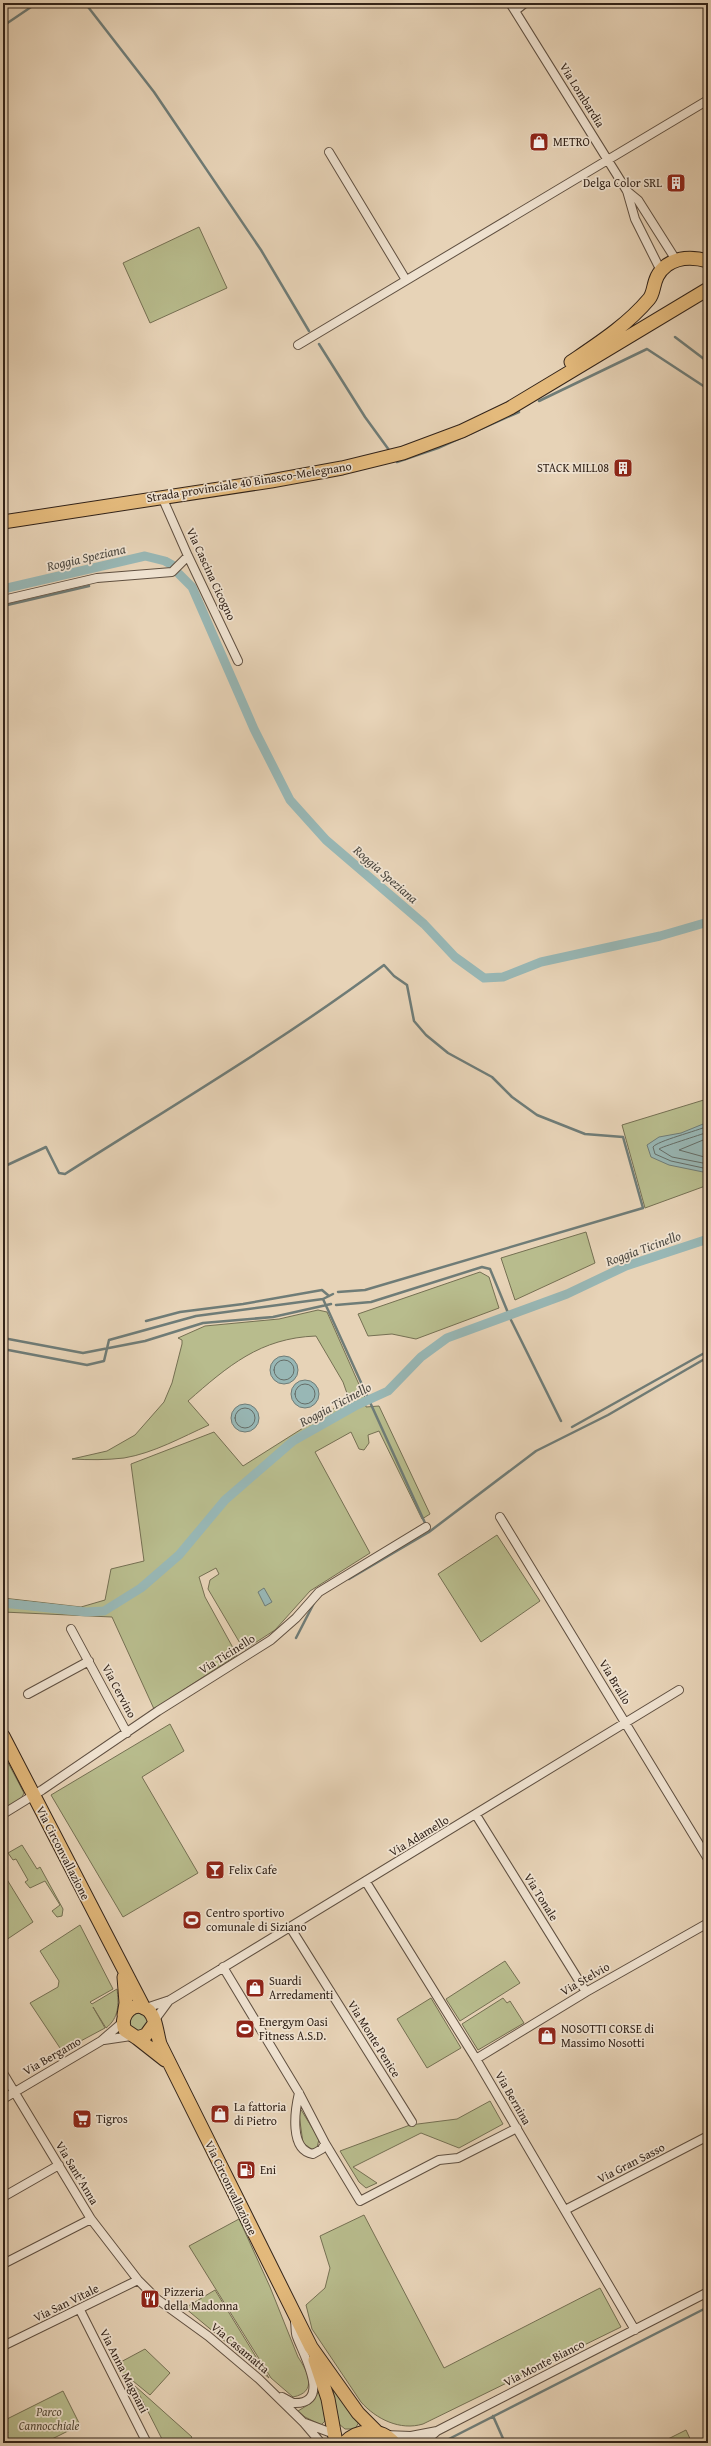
<svg xmlns="http://www.w3.org/2000/svg" width="711" height="2446" font-family="'Gentium Book Plus',serif">
  <rect width="100%" height="100%" fill="#e7d3b7"/>
  <filter id="stains"><feTurbulence type="fractalNoise" baseFrequency=".005" numOctaves="4"/><feColorMatrix values="0 0 0 0 .2 0 0 0 0 .09 0 0 0 0 .02 0 0 0 .5 -.17"/></filter>
  <radialGradient id="worn" r=".72"><stop offset=".6" stop-color="#630" stop-opacity="0"/><stop offset="1" stop-color="#630" stop-opacity=".3"/></radialGradient>
  <!-- green -->
  <path fill="#b8bc8d" stroke="#757053" d="M199 227 227 288 150 323 123 263Z
    M707 1099 708 1185 645 1208 622 1125Z
    M586 1232 595 1263 515 1300 501 1258Z
    M480 1272 489 1277 499 1308 416 1339 392 1334 368 1336 358 1314Z
    M318 1310 327 1312 365 1398 366 1407 379 1406 430 1514 422 1519 379 1431 368 1435 369 1443 364 1450 359 1449 351 1432 315 1452 370 1553 310 1591 275 1630 244 1650 208 1589 210 1580 219 1574 216 1568 199 1577 205 1597 237 1655 154 1709 112 1617 3 1612V1598L81 1607 105 1600 111 1569 144 1561 131 1464 214 1432 243 1466 349 1399 343 1382 316 1336C260 1338 228 1366 188 1401L209 1425C182 1437 154 1453 124 1458 107 1460 89 1460 72 1459L107 1451 135 1435 164 1402 172 1383 182 1344V1340L178 1338 205 1326 279 1319Z
    M497 1535 540 1601 481 1642 438 1574Z
    M170 1724 184 1751 142 1777 198 1873 123 1917 51 1795Z
    M3 1753 24 1793 21 1799 4 1810Z
    M22 1845 37 1869 40 1867 63 1909 62 1916 57 1917 52 1911 60 1905 45 1881 30 1888 25 1882 28 1880 16 1859 13 1860 8 1853Z
    M3 1873 33 1922 3 1942Z
    M80 1925 113 1989 90 2002 92 2004 117 1989C119 2004 119 2018 106 2028L93 2007 105 2028 62 2051 30 2003 58 1987 59 1981 40 1951Z
    M505 1961 520 1983 460 2021 446 1999Z
    M431 1998 461 2048 427 2068 397 2019Z
    M503 1998 507 2003 510 2001 524 2023 478 2050 462 2024Z
    M130 2022a9 9 0 1 1 18 0a9 9 0 1 1-18 0Z
    M490 2101 503 2124 459 2148 421 2133 353 2167 377 2183 366 2188 359 2182 340 2151 410 2125 457 2119Z
    M300 2108 319 2139 317 2148 313 2150 303 2143 299 2114Z
    M364 2215 444 2368 600 2288 621 2327 423 2424C400 2431 376 2419 361 2402L312 2329 306 2305 325 2288 330 2268 320 2236Z
    M239 2219 270 2287 298 2357C308 2372 318 2392 293 2397L271 2378 189 2246Z
    M215 2290 269 2378 185 2308Z
    M145 2349 170 2373 150 2395 133 2381 126 2384 117 2364Z
    M135 2386 192 2437 187 2443H164Z
    M321 2388 325 2421 321 2425 305 2417 298 2411 311 2403Z
    M333 2390H336L346 2407 359 2422 355 2429H345L339 2424Z
    M63 2391 80 2425 44 2443H3V2435L8 2433 3 2421Z
    M686 2430 692 2443H660Z"/>
  <!-- water -->
  <path fill="#98b7b5" stroke="#6f7c77" d="M708 1122V1173L669 1165 651 1157 647 1145 659 1137 681 1133Z
    M270 1370a14 14 0 1 1 28 0a14 14 0 1 1-28 0Z
    M291 1394a14 14 0 1 1 28 0a14 14 0 1 1-28 0Z
    M231 1418a14 14 0 1 1 28 0a14 14 0 1 1-28 0Z
    M264 1588 272 1602 265 1606 258 1592Z"/>
  <g fill="none" stroke-linecap="round" stroke-linejoin="round">
    <!-- shore -->
    <path stroke="#656d67" stroke-width="1" d="M708 1126C697 1131 657 1141 653 1147L655 1154 671 1161 708 1169
      M708 1132C700 1135 661 1147 659 1149L672 1157 708 1164
      M708 1138 679 1150 708 1158
      M274 1370a10 10 0 1 1 20 0a10 10 0 1 1-20 0Z
      M295 1394a10 10 0 1 1 20 0a10 10 0 1 1-20 0Z
      M235 1418a10 10 0 1 1 20 0a10 10 0 1 1-20 0Z"/>
    <!-- stream -->
    <path stroke="#6f7c77" stroke-width="2.5" d="M85 3 154 92 261 250 309 331
      M3 26 37 3
      M675 337 708 362
      M319 344 365 417 389 450
      M539 401 647 349 708 389
      M397 462 438 448 519 412
      M3 606 89 586
      M3 1167 46 1147 59 1173 65 1174C172 1106 282 1041 384 965L394 976 407 985 414 1021 426 1035 448 1053 492 1077 512 1097 537 1115 585 1134 623 1137 643 1208 365 1290 338 1292
      M323 1299 425 1523
      M336 1305 371 1302 482 1267 490 1269 511 1320 561 1421
      M146 1321 180 1312 243 1304 322 1290 329 1296
      M3 1338 83 1353 145 1341 203 1323 273 1317 331 1304
      M3 1349 87 1365 104 1361 109 1340 196 1316 323 1299 333 1294
      M572 1427 708 1351
      M428 1529 429 1532 536 1451 608 1415 708 1357
      M349 1579 429 1532
      M296 1638 314 1603
      M493 2416 505 2443
      M441 2443 708 2307"/>
    <!-- canal -->
    <path stroke="#98b7b5" stroke-width="9" d="M179 574 192 587 254 729 290 800 326 840 424 924 455 957 484 978 503 977 541 962 660 936 708 922
      M3 589 145 556 165 561 174 566
      M3 1603 86 1612 104 1611 141 1588 179 1555 225 1500 293 1441 355 1406 388 1391 421 1357 447 1338 567 1294 626 1266 708 1239"/>
    <defs>
      <path id="minor" d="M510 3 627 191 635 219 661 271
        M515 11 525 3
        M329 152 406 280
        M627 191 638 200 676 260
        M298 345 708 100
        M162 497 188 556 238 661
        M3 600 97 578 172 572 188 556
        M500 1517 708 1859
        M71 1629 127 1733
        M28 1694 89 1661
        M3 1814 42 1790 158 1711 271 1640 296 1618 319 1592 426 1527
        M476 1815 586 1992
        M366 1882 476 2059 635 2330
        M290 1927 412 2122
        M223 1967 299 2093 325 2143 322 2149 313 2154C289 2150 295 2110 299 2093
        M146 2008 170 2000 679 1690
        M154 2021 168 2002
        M104 2040 131 2036
        M476 2059 586 1992 708 1923
        M3 2073 91 2219 138 2280 157 2299 208 2336 259 2379 304 2423 321 2443
        M3 2099 101 2041 123 2022
        M325 2143 360 2201 439 2160 458 2158 517 2128
        M3 2197 59 2165
        M565 2210 708 2136
        M3 2264 91 2219
        M80 2310 147 2443
        M3 2346 138 2280
        M282 2397 293 2403C333 2405 303 2354 297 2337 295 2333 296 2327 295 2322
        M305 2423 337 2435
        M385 2435 411 2436 437 2431 708 2292
        M423 2443 436 2432"/>
      <path id="primary" d="M571 362C599 343 627 325 649 299 656 291 651 277 667 265 680 256 694 257 708 261
        M3 522 271 481 342 468 403 453 462 431 510 408 708 289
        M3 1736 144 2008
        M124 1977 126 2003 124 2015
        M154 2024 146 2035 137 2038 125 2030C118 2015 135 1998 149 2011 156 2018 157 2034 160 2044L311 2347 358 2413 377 2432
        M137 2038 165 2060
        M315 2360 328 2399 336 2443
        M344 2443C358 2429 380 2427 394 2443"/>
    </defs>
    <!-- minor casing -->
    <use href="#minor" stroke="#5f4f40" stroke-width="10"/>
    <!-- primary casing -->
    <use href="#primary" stroke="#322319" stroke-width="15"/>
    <!-- minor -->
    <use href="#minor" stroke="#efe2d0" stroke-width="8"/>
    <!-- primary -->
    <use href="#primary" stroke="#e4ba7c" stroke-width="13"/>
  </g>
  <!-- icons -->
  <defs>
    <symbol id="shop-square" viewBox="-11 -11 22 22"><rect x="-9" y="-9" width="18" height="18" rx="4" fill="#8f2418" stroke="#efe2d0"/><path d="M-5-2.5h2.3a2.7 3.5 0 0 1 5.4 0H5L5.5 6h-11ZM-1.5-2.5h3a1.5 2.3 0 0 0-3 0Z" fill="#fff"/></symbol>
    <symbol id="building-square" viewBox="-11 -11 22 22"><rect x="-9" y="-9" width="18" height="18" rx="4" fill="#8f2418" stroke="#efe2d0"/><path d="M-4-6H4V6H1V3H-1V6H-4ZM-2.5-4.3h1.7v1.8h-1.7ZM.8-4.3h1.7v1.8H.8ZM-2.5-1h1.7V.8h-1.7ZM.8-1h1.7V.8H.8Z" fill="#fff"/></symbol>
    <symbol id="bar-square" viewBox="-11 -11 22 22"><rect x="-9" y="-9" width="18" height="18" rx="4" fill="#8f2418" stroke="#efe2d0"/><path d="M-6-5H6L.8 .8V4.5H3.5V6h-7V4.5H-.8V.8Z" fill="#fff"/></symbol>
    <symbol id="stadium-square" viewBox="-11 -11 22 22"><rect x="-9" y="-9" width="18" height="18" rx="4" fill="#8f2418" stroke="#efe2d0"/><path d="M0-5a6.5 5 0 1 0 0 10a6.5 5 0 1 0 0-10ZM-3.5-1.8h7v3.6h-7Z" fill="#fff"/></symbol>
    <symbol id="supermarket-square" viewBox="-11 -11 22 22"><rect x="-9" y="-9" width="18" height="18" rx="4" fill="#8f2418" stroke="#efe2d0"/><path d="M-6-5.5h2.5l.6 2H6L4.5 2H-2.5L-4.4-4H-6ZM-1.5 3.2a1.3 1.3 0 1 0 .1 0ZM3 3.2a1.3 1.3 0 1 0 .1 0Z" fill="#fff"/></symbol>
    <symbol id="fuel-square" viewBox="-11 -11 22 22"><rect x="-9" y="-9" width="18" height="18" rx="4" fill="#8f2418" stroke="#efe2d0"/><path d="M-5.5-6h7V0h2V4h1.3V-2.5L3-4.5l.8-.8L6-3V5H2.5V1h-1V6h-7ZM-4.2-4.7v3.2H.2V-4.7Z" fill="#fff"/></symbol>
    <symbol id="restaurant-square" viewBox="-11 -11 22 22"><rect x="-9" y="-9" width="18" height="18" rx="4" fill="#8f2418" stroke="#efe2d0"/><path d="M-5-6h1v4h1v-4h1v4h1v-4h1v5L-1.5 .5V6h-2V.5L-5-1ZM5-6V6H3V1.5H1.5Q1.5-4 5-6Z" fill="#fff"/></symbol>
  </defs>
  <g fill-rule="evenodd">
    <use href="#shop-square" x="528" y="131" width="22" height="22"/>
    <use href="#building-square" x="665" y="172" width="22" height="22"/>
    <use href="#building-square" x="612" y="457" width="22" height="22"/>
    <use href="#bar-square" x="204" y="1859" width="22" height="22"/>
    <use href="#stadium-square" x="181" y="1909" width="22" height="22"/>
    <use href="#shop-square" x="244" y="1977" width="22" height="22"/>
    <use href="#stadium-square" x="234" y="2018" width="22" height="22"/>
    <use href="#shop-square" x="536" y="2025" width="22" height="22"/>
    <use href="#shop-square" x="209" y="2103" width="22" height="22"/>
    <use href="#supermarket-square" x="71" y="2108" width="22" height="22"/>
    <use href="#fuel-square" x="235" y="2159" width="22" height="22"/>
    <use href="#restaurant-square" x="139" y="2288" width="22" height="22"/>
  </g>
  <g text-anchor="middle" stroke-width="3.5" stroke-linejoin="round" paint-order="stroke">
    <!-- street labels -->
    <g font-size="12" fill="#322319" stroke="#efe2d0">
      <text transform="translate(582 95) rotate(58)" y="4">Via Lombardia</text>
      <text transform="translate(249 482) rotate(-9)" y="4">Strada provinciale 40 Binasco-Melegnano</text>
      <text transform="translate(211 574) rotate(65)" y="4">Via Cascina Cicogno</text>
      <text transform="translate(227 1654) rotate(-32)" y="4">Via Ticinello</text>
      <text transform="translate(615 1682) rotate(59)" y="4">Via Brallo</text>
      <text transform="translate(119 1691) rotate(62)" y="4">Via Cervino</text>
      <text transform="translate(419 1836) rotate(-31)" y="4">Via Adamello</text>
      <text transform="translate(63 1853) rotate(63)" y="4">Via Circonvallazione</text>
      <text transform="translate(541 1897) rotate(58)" y="4">Via Tonale</text>
      <text transform="translate(585 1979) rotate(-30)" y="4">Via Stelvio</text>
      <text transform="translate(374 2039) rotate(58)" y="4">Via Monte Penice</text>
      <text transform="translate(52 2056) rotate(-30)" y="4">Via Bergamo</text>
      <text transform="translate(513 2098) rotate(60)" y="4">Via Bernina</text>
      <text transform="translate(631 2163) rotate(-27)" y="4">Via Gran Sasso</text>
      <text transform="translate(77 2173) rotate(59)" y="4">Via Sant'Anna</text>
      <text transform="translate(231 2188) rotate(64)" y="4">Via Circonvallazione</text>
      <text transform="translate(66 2303) rotate(-26)" y="4">Via San Vitale</text>
      <text transform="translate(240 2348) rotate(40)" y="4">Via Casamatta</text>
      <text transform="translate(544 2363) rotate(-27)" y="4">Via Monte Bianco</text>
      <text transform="translate(124 2371) rotate(63)" y="4">Via Anna Magnani</text>
    </g>
    <!-- poi labels -->
    <g font-size="12" fill="#322319" stroke="#efe2d0" text-anchor="start">
      <text x="553" y="146">METRO</text>
      <text x="662" y="187" text-anchor="end">Delga Color SRL</text>
      <text x="609" y="472" text-anchor="end">STACK MILL08</text>
      <text x="229" y="1874">Felix Cafe</text>
      <text x="206" y="1917">Centro sportivo<tspan x="206" dy="14">comunale di Siziano</tspan></text>
      <text x="269" y="1985">Suardi<tspan x="269" dy="14">Arredamenti</tspan></text>
      <text x="259" y="2026">Energym Oasi<tspan x="259" dy="14">Fitness A.S.D.</tspan></text>
      <text x="561" y="2033">NOSOTTI CORSE di<tspan x="561" dy="14">Massimo Nosotti</tspan></text>
      <text x="234" y="2111">La fattoria<tspan x="234" dy="14">di Pietro</tspan></text>
      <text x="96" y="2123">Tigros</text>
      <text x="260" y="2174">Eni</text>
      <text x="164" y="2296">Pizzeria<tspan x="164" dy="14">della Madonna</tspan></text>
    </g>
    <!-- park labels -->
    <g font-size="12" font-style="italic" fill="#544936" stroke="#efe2d0">
      <text x="49" y="2416">Parco<tspan x="49" dy="14">Cannocchiale</tspan></text>
    </g>
    <!-- water labels -->
    <g font-size="13" font-style="italic" fill="#4c4840" stroke="#efe2d0">
      <text transform="translate(86 557) rotate(-13)" y="5">Roggia Speziana</text>
      <text transform="translate(386 874) rotate(41)" y="5">Roggia Speziana</text>
      <text transform="translate(643 1248) rotate(-20)" y="5">Roggia Ticinello</text>
      <text transform="translate(335 1404) rotate(-28)" y="5">Roggia Ticinello</text>
    </g>
  </g>
  <!-- margin -->
  <rect width="711" height="2446" fill="none" stroke="#e7d3b7" stroke-width="16"/>
  <rect x="4" y="4" width="703" height="2438" fill="none" stroke="#322319" stroke-width="2"/>
  <rect x="8" y="8" width="695" height="2430" fill="none" stroke="#322319"/>
  <rect width="100%" height="100%" filter="url(#stains)"/>
  <rect width="100%" height="100%" fill="url(#worn)"/>
</svg>
